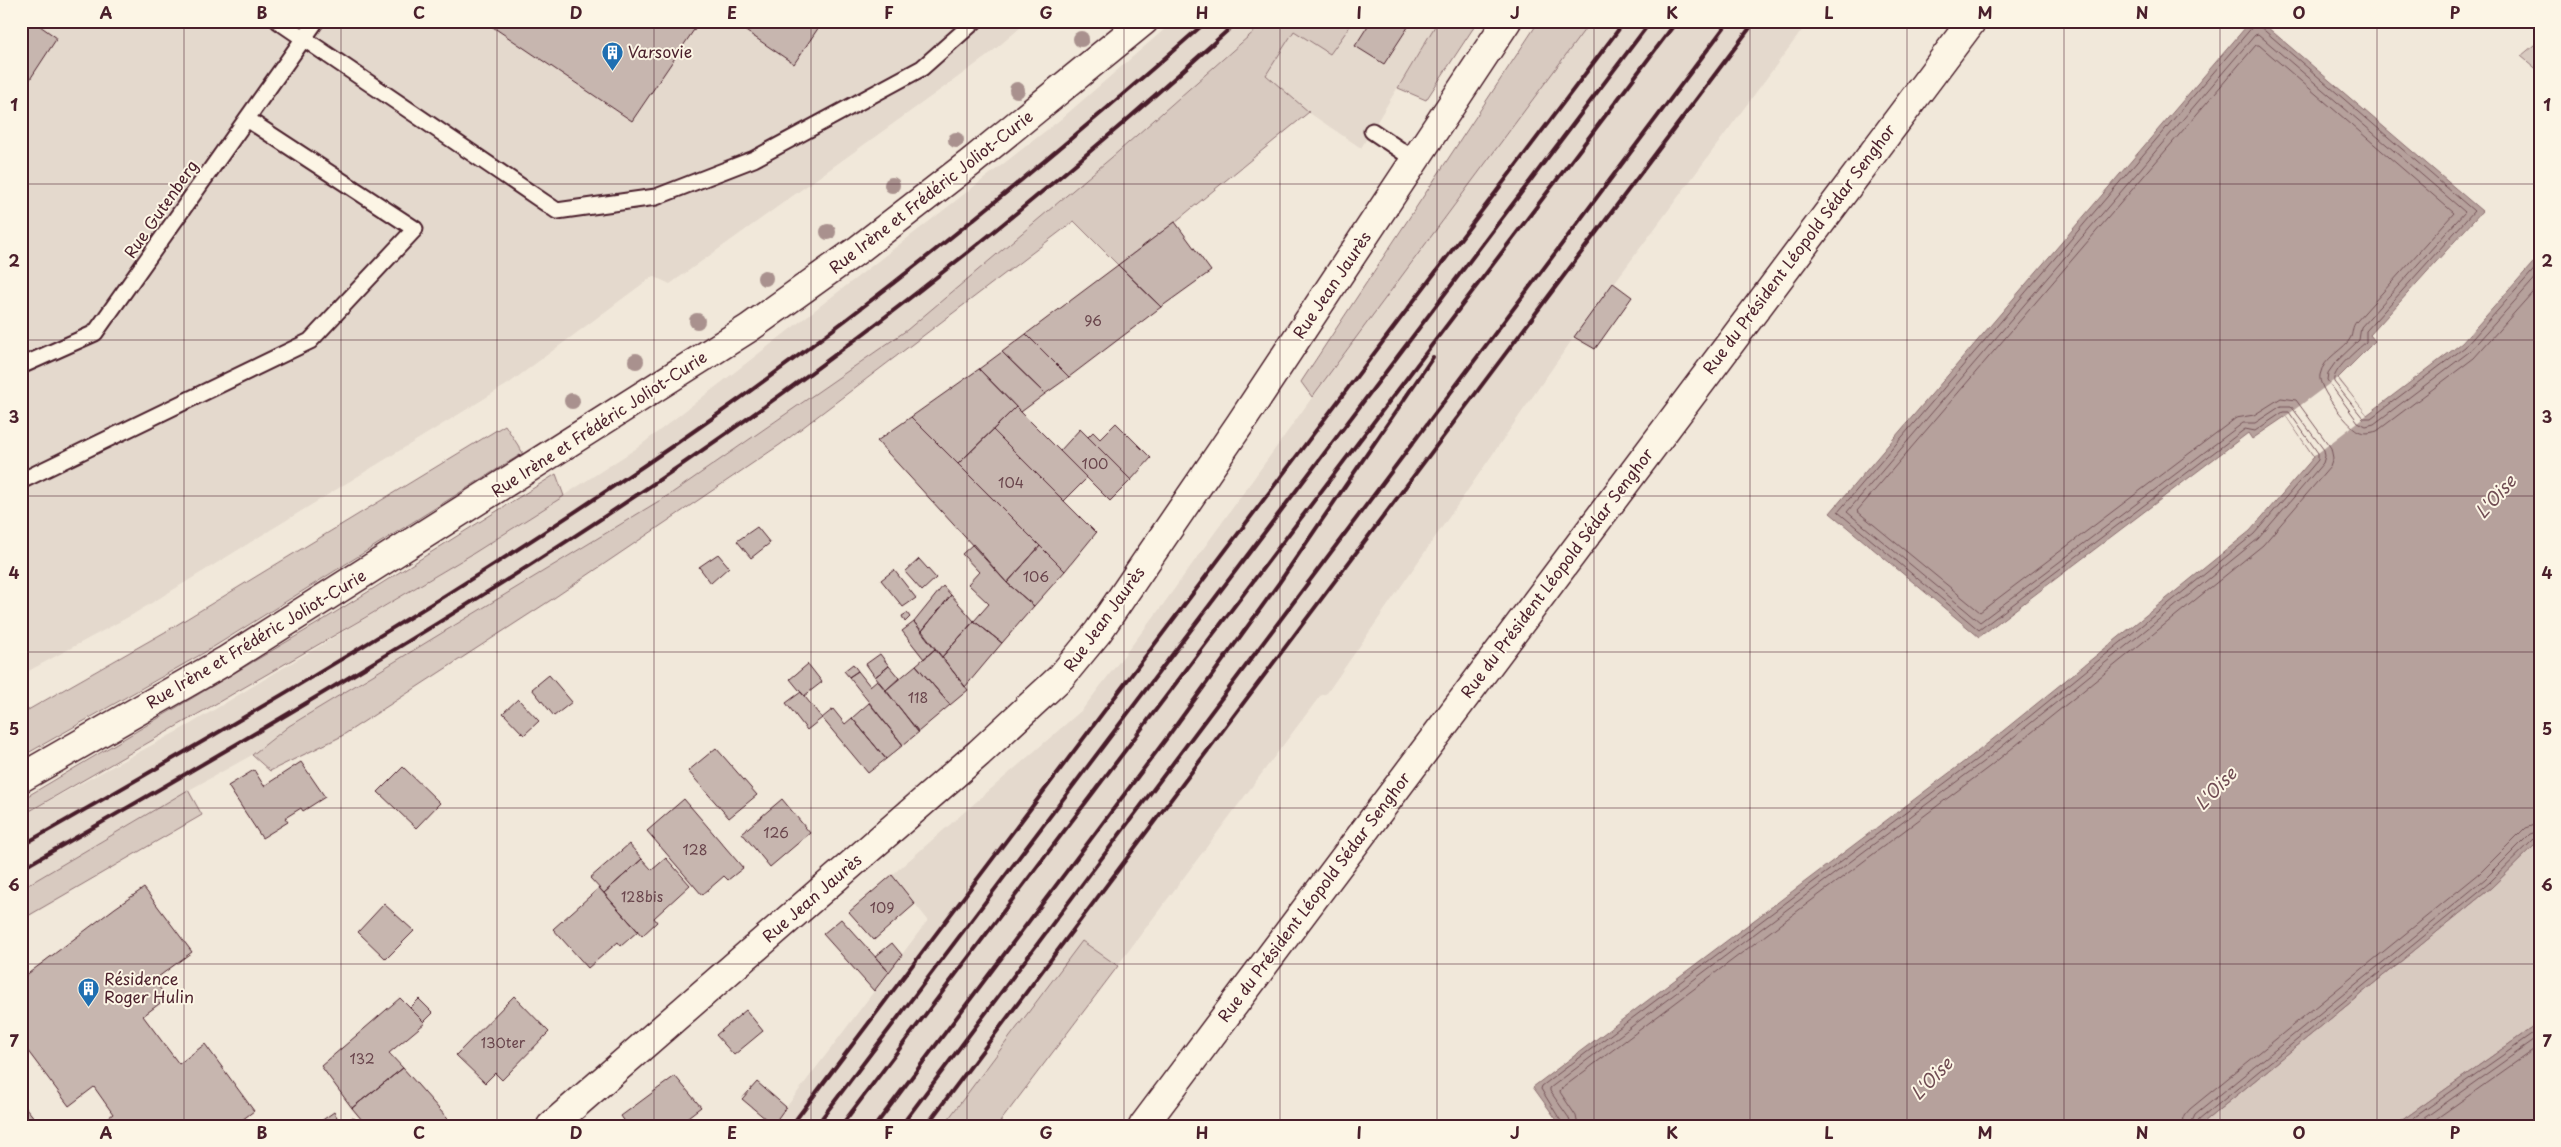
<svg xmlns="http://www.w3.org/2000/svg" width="2561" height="1147" font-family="'Playpen Sans',sans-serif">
  <rect width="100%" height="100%" fill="#f1e8da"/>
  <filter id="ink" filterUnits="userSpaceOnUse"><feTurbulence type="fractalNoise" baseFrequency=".02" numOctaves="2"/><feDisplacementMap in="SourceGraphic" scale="10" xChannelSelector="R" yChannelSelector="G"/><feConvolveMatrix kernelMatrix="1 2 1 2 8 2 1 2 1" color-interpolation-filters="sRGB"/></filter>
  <g filter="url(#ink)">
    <!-- built -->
    <path fill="#e4d9cd" d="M21 21H1028L986 57 670 284 653 276 508 384 132 615 21 675Z
      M1174 21H1438L1361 148 1308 112 1175 222 1118 265 1074 221 781 444 546 604 335 741 270 771 252 755 189 790 202 815 21 921V816L189 725 506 533 637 448 1061 119Z
      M1583 21H1809L1574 337 1327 693 1320 696 997 1126H772L928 920 892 875 1082 710 1162 606Z"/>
    <!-- green -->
    <path fill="#d8cac0" stroke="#917476" d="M1266 21H1354L1330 54 1294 31 1266 75 1309 112 1175 222 1118 265 1074 221 781 444 551 600 340 737 270 771 252 755 289 726 672 493 907 330 1111 158Z
      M1438 21H1478L1426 100 1398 88Z
      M1539 21H1591L1312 397 1301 382Z
      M2540 40V72L2521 56Z
      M505 425 523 453 207 651 21 757V714L165 632Z
      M556 474 564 496 474 553 361 620 21 816V800L320 622Z
      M188 790 202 815 21 920V889Z
      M2540 840V1022L2394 1126H2199L2492 887Z
      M1082 941 1118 966 997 1126H943Z"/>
    <!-- water -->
    <path fill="#b6a19c" stroke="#8b6d6f" d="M2251 21H2260L2482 211 2370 335 2375 341 2338 378 2367 415 2462 343 2540 255V840L2492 887 2199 1126H1561L1533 1087 1977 752 2250 531 2314 457 2286 416 2252 439 2248 433 1979 637 1830 513Z
      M2540 1022V1126H2394Z"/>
    <!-- pier -->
    <path fill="#f1e8da" d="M2337 378 2367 415 2314 456 2286 416Z"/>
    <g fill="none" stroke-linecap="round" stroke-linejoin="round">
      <!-- shore -->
      <path stroke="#755358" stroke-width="1" d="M1564 1126 1541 1089 1542 1086 1981 756 2254 534 2318 460V453L2289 412H2283L2255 431 2245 429 1979 630 1838 512 2254 25H2258L2474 211 2366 331V342C2357 350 2331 371 2334 382L2363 418H2371L2465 347 2540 263
        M1571 1126 1569 1118 1550 1091V1088L1984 761 2258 539 2323 463 2325 456 2324 450 2291 406H2281L2255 423H2243L1980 622 1847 512 2255 35 2258 34 2465 212 2361 327 2359 340 2335 363 2328 373 2327 380 2358 422 2366 426 2374 424 2469 352 2540 273
        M1578 1126 1576 1116 1560 1092 1561 1089 1989 767 2263 545 2330 467 2333 458 2331 448 2296 400 2281 398 2254 415 2236 418 1980 612 1857 511 2256 45H2259L2454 213 2356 322C2352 327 2353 331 2351 337 2346 349 2323 357 2320 375 2317 387 2347 425 2358 431 2364 434 2370 433 2377 431L2474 358 2540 284
        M2183 1126 2184 1116 2190 1109 2480 873 2525 828 2540 823
        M2190 1126 2195 1115 2485 879 2530 834 2540 831
        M2196 1126 2199 1120 2489 883 2534 839 2540 837
        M2402 1126 2540 1029
        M2413 1126 2540 1036
        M2426 1126 2540 1045"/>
    </g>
    <!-- building -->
    <path fill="#c7b6af" stroke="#4a1f2b" d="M21 21H33L57 38 21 93Z
      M484 21H700L632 121Z
      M731 21H823L794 64Z
      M1371 21H1412L1384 64 1355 46Z
      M1175 222 1211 271 1161 307 1118 265Z
      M1118 265 1161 307 1069 377 1026 334Z
      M1613 283 1632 297 1595 349 1574 337Z
      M1026 334 1069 377 1045 394 1002 352Z
      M1002 352 1045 394 1021 412 979 369Z
      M979 369 1016 407 958 464 911 417Z
      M1016 407 1087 478 1064 501 993 430Z
      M911 417 1040 546 1007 583 877 441Z
      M1116 423 1151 458 1131 480 1088 437 1093 432 1100 439Z
      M1080 429 1131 480 1110 501 1060 451Z
      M993 430 1096 533 1065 571 958 464Z
      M757 527 770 543 751 558 737 541Z
      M973 544 1007 583 1034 606 1002 643 974 621 989 604 968 584 979 572 962 554Z
      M1040 546 1065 571 1034 606 1007 583Z
      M718 554 729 567 711 583 699 567Z
      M919 559 936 578 922 591 905 572Z
      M894 570 916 598 903 607 881 580Z
      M943 586 951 595 922 631 914 622Z
      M951 595 974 621 942 657 922 631Z
      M907 613 910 617 905 622 902 616Z
      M974 621 1002 643 965 687 942 657Z
      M914 622 935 649 924 659 902 631Z
      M935 649 968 690 950 705 916 665Z
      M880 654 889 666 875 677 866 664Z
      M808 664 822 682 804 696 790 679Z
      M853 664 858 671 849 677 844 671Z
      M916 665 950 705 918 732 886 690Z
      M889 666 899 678 886 690 875 677Z
      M858 671 870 686 877 680 919 732 903 745 849 677Z
      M549 675 572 702 554 716 532 689Z
      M801 692 822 718 807 730 786 703Z
      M518 699 539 721 524 735 503 713Z
      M869 703 903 745 886 759 852 718Z
      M833 709 845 724 852 718 886 759 868 773 822 718Z
      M716 748 757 795 729 818 688 771Z
      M301 762 325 797 303 811 301 808 285 818 288 822 262 838 228 786 254 770 264 786Z
      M403 767 440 803 416 828 378 792Z
      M684 799 743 868 728 880 724 876 702 895 647 831Z
      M782 799 810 833 770 867 742 833Z
      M629 844 642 859 604 893 590 878Z
      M666 858 690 885 654 918 657 922 642 936 604 893 642 859 652 870Z
      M892 875 915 904 874 940 849 912Z
      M144 888 192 952 154 980 167 998 143 1016 179 1064 205 1044 254 1111 234 1126H97L113 1114 94 1087 69 1106 21 1042V979L115 908Z
      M599 888 638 931 621 946 618 942 588 968 553 929Z
      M384 904 414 931 386 959 358 932Z
      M841 919 889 972 874 991 823 934Z
      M892 943 902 955 889 972 875 957Z
      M514 996 549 1032 502 1080 495 1073 485 1083 456 1055Z
      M400 998 425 1023 389 1053 403 1068 352 1108 321 1066Z
      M419 999 433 1013 424 1022 410 1008Z
      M746 1010 763 1031 734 1055 716 1035Z
      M403 1068 454 1126H367L352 1108Z
      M675 1076 701 1107 676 1126H628L621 1116Z
      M757 1082 786 1107 773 1125 742 1099Z
      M21 1102 41 1126H21Z
      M334 1112 342 1126H314Z
      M353 1117 358 1122 353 1126H342Z"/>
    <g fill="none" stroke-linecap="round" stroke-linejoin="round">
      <defs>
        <path id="lane" d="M278 21 557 211 656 197 754 159 922 68 975 21
          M1372 131 1415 160
          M21 366 95 333 316 21
          M21 481 310 341 415 229 247 119"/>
        <path id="street" d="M21 778 225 661 749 328 859 249 970 163 1144 21
          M1143 1126 1972 21"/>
        <path id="secondary" d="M551 1126 979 753 1061 677 1098 632 1240 424 1507 21"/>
      </defs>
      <!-- lane casing -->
      <use href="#lane" stroke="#4a1f2b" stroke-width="19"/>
      <!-- street casing -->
      <use href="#street" stroke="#4a1f2b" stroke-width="31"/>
      <!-- secondary casing -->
      <use href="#secondary" stroke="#4a1f2b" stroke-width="31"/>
      <!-- lane -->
      <use href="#lane" stroke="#fcf5e5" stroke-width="15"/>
      <!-- street -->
      <use href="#street" stroke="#fcf5e5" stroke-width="28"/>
      <!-- secondary -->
      <use href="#secondary" stroke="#fcf5e5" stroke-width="28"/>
      <!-- rail -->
      <path stroke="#4a1f2b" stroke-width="4" d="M21 846C257 712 492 574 714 417 886 295 1049 161 1207 21
        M21 869C246 740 470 610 684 463 878 330 1064 180 1238 21
        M791 1126 1625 21
        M816 1126 1651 21
        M841 1126 1677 21
        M875 1126 1169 735 1279 583 1433 357
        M901 1126 1729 21
        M926 1126 1755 21"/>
    </g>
    <!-- trees -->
    <g fill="#a9918e">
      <circle cx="1081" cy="39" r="8"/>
      <circle cx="1017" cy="90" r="8"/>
      <circle cx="956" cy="140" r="8"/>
      <circle cx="892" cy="185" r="8"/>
      <circle cx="828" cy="232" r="8"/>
      <circle cx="765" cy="278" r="8"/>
      <circle cx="697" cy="321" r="8"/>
      <circle cx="636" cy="361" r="8"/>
      <circle cx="572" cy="401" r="8"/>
    </g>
  </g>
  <!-- grid -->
  <path fill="none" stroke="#4a1f2b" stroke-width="1" stroke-opacity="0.55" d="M184 21V1126M341 21V1126M497 21V1126M654 21V1126M811 21V1126M967 21V1126M1124 21V1126M1280 21V1126M1437 21V1126M1594 21V1126M1750 21V1126M1907 21V1126M2064 21V1126M2220 21V1126M2377 21V1126M21 184H2540M21 340H2540M21 496H2540M21 652H2540M21 808H2540M21 964H2540"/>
  <!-- icons -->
  <defs>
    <symbol id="building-pin" viewBox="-11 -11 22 30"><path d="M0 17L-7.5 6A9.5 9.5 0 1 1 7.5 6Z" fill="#1f6fb2" stroke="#fcf5e5"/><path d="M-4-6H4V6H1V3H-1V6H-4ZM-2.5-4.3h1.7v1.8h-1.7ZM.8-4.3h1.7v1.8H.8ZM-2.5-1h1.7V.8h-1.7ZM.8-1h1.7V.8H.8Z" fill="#fff"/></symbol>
  </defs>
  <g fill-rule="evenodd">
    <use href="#building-pin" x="600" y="40" width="25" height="34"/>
    <use href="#building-pin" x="76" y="976" width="25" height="34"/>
  </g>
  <g text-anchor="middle" stroke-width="4" stroke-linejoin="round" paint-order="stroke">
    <!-- number labels -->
    <g font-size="14" fill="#69454c">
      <text x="1093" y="326">96</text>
      <text x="1095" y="469">100</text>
      <text x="1011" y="488">104</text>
      <text x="1036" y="582">106</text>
      <text x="918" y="703">118</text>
      <text x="776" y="838">126</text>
      <text x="695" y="855">128</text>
      <text x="642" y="902">128bis</text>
      <text x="882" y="913">109</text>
      <text x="503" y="1048">130ter</text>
      <text x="362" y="1064">132</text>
    </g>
    <!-- poi labels -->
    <g font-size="16" fill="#4a1f2b" stroke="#fcf5e5" text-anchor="start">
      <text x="628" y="58">Varsovie</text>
      <text x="104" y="985">Résidence<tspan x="104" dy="18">Roger Hulin</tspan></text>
    </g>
    <!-- street labels -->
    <g font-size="16" fill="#4a1f2b" stroke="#fcf5e5">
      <text transform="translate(931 192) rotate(-38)" y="6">Rue Irène et Frédéric Joliot-Curie</text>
      <text transform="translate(161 209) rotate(-55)" y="6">Rue Gutenberg</text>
      <text transform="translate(1799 249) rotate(-53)" y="6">Rue du Président Léopold Sédar Senghor</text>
      <text transform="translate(1332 285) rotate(-56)" y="6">Rue Jean Jaurès</text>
      <text transform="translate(599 424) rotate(-33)" y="6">Rue Irène et Frédéric Joliot-Curie</text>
      <text transform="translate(1557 573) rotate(-53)" y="6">Rue du Président Léopold Sédar Senghor</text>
      <text transform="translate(1104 619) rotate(-54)" y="6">Rue Jean Jaurès</text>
      <text transform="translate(256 639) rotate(-31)" y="6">Rue Irène et Frédéric Joliot-Curie</text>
      <text transform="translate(1314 897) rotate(-53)" y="6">Rue du Président Léopold Sédar Senghor</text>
      <text transform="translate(812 898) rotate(-41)" y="6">Rue Jean Jaurès</text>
    </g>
    <!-- water labels -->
    <g font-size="18" font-style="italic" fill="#704c53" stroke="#fcf5e5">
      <text transform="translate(2496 497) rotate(-48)" y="6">L'Oise</text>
      <text transform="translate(2216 789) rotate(-46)" y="6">L'Oise</text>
      <text transform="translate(1932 1079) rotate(-46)" y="6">L'Oise</text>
    </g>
  </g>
  <!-- margin -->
  <rect width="2561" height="1147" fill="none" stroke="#fcf5e5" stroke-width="55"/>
  <rect x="28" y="28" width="2506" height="1092" fill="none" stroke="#4a1f2b" stroke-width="2"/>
  <g font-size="16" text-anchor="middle" font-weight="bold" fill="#4a1f2b">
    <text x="106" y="19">A</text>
    <text x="262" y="19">B</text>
    <text x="419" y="19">C</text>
    <text x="576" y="19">D</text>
    <text x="732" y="19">E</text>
    <text x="889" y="19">F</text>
    <text x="1046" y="19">G</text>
    <text x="1202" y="19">H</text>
    <text x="1359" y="19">I</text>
    <text x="1515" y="19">J</text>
    <text x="1672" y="19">K</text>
    <text x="1829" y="19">L</text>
    <text x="1985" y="19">M</text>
    <text x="2142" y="19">N</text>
    <text x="2299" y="19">O</text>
    <text x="2455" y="19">P</text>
    <text x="14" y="111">1</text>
    <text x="2547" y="111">1</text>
    <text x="14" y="267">2</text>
    <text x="2547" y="267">2</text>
    <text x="14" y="423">3</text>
    <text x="2547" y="423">3</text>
    <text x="14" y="579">4</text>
    <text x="2547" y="579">4</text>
    <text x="14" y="735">5</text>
    <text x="2547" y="735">5</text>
    <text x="14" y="891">6</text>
    <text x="2547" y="891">6</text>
    <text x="14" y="1047">7</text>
    <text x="2547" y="1047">7</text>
    <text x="106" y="1139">A</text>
    <text x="262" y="1139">B</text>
    <text x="419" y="1139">C</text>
    <text x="576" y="1139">D</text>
    <text x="732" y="1139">E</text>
    <text x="889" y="1139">F</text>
    <text x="1046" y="1139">G</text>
    <text x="1202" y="1139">H</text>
    <text x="1359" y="1139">I</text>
    <text x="1515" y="1139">J</text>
    <text x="1672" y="1139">K</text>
    <text x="1829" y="1139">L</text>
    <text x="1985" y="1139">M</text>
    <text x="2142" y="1139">N</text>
    <text x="2299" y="1139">O</text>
    <text x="2455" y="1139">P</text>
  </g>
</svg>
